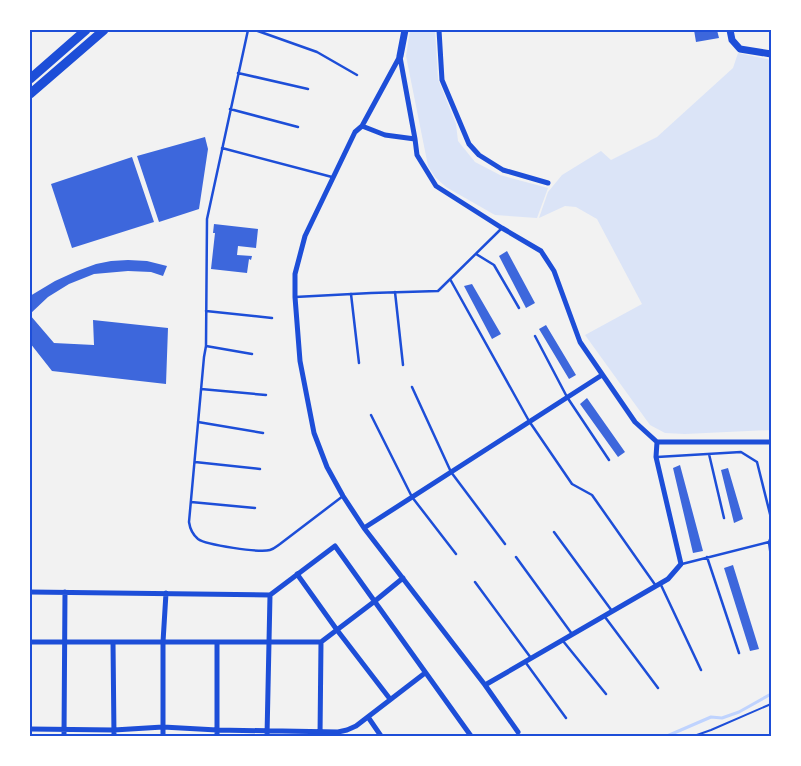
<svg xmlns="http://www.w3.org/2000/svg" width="801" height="766" font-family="'Fira Sans Condensed',sans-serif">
  <rect width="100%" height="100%" fill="#f2f2f2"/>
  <!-- green -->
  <path fill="#dbe4f7" d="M410 30H435L438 79 456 124 458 141 475 162 500 175 548 188 537 218 495 215 446 187 435 177 428 166 406 56Z
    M738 53 771 60V430L685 434 665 433 650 425 585 335 642 304 597 219 576 207 565 206 539 218 548 192 562 175 601 151 611 160 657 137 733 68Z"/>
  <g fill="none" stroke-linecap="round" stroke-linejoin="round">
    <!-- stream -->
    <path stroke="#bfd3fe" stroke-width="3" d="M667 736 711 717 722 718 739 712 771 694"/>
  </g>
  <!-- building -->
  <path fill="#3d67dc" d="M694 30H717L719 38 696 42Z
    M205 137 208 149 199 209 159 222 137 156Z
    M132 157 154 222 72 248 51 184Z
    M214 224 258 229 256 248 238 246 237 255 252 256 251 260 249 259 247 273 211 269 215 233H213Z
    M507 251 535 303 526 308 499 256Z
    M128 260 147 261 167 266 163 276 151 272 128 271 94 274 69 284 48 297 30 314V296L55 281 77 271 96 264 111 261Z
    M472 284 501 334 492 339 464 286Z
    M30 315 54 343 94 345 93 320 168 328 166 384 52 371 30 343Z
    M546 325 576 375 569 379 539 329Z
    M587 398 625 452 618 457 580 404Z
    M680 465 703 551 693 553 673 468Z
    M728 468 743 519 734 523 721 470Z
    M733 565 759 649 750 651 724 568Z"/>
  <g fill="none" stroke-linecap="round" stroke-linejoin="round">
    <!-- path -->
    <path stroke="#1d4ed8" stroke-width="2" d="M694 736 711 730 771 704"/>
    <!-- service -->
    <path stroke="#1d4ed8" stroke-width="2.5" d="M248 30 207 219 206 346 204 357 189 522C190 529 192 534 198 539 206 545 260 553 270 550 274 549 277 546 280 544L343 496
      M255 30 317 52 357 75
      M238 73 308 89
      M230 109 298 127
      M222 148 332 177
      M476 254 494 265 519 308
      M450 279 529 421 572 484 592 495 656 586
      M395 292 403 365
      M351 294 359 363
      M295 297 371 293 438 291 501 229
      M206 311 272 318
      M535 336 567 397 609 460
      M206 346 252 354
      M412 387 451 472 505 544
      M201 389 266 395
      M371 415 412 497 456 554
      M198 422 263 433
      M709 454 724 518
      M657 457 741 452 757 462 771 518
      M195 462 260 469
      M191 502 255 508
      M554 532 612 611
      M771 537 769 542 771 557
      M516 557 572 634
      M707 557 739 653
      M682 564 769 542
      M475 582 531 658
      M661 585 701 670
      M605 617 658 688
      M563 641 606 694
      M526 663 566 718"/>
    <!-- minor -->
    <path stroke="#1d4ed8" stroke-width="5" d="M439 30 442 80 469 144 479 155 503 170 548 183
      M400 56 362 126 355 132 305 236 295 274V297L300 361 314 433 327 467 343 496 364 528 485 685 518 732
      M400 57 415 139 417 155 436 186 502 228 541 251 554 271 580 342 635 422 657 442H771
      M362 126 385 135 415 139
      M364 528 602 375
      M297 574 337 630 390 699
      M30 592 270 595 335 546 471 736
      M30 642H321L375 601 403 578
      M113 642 114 736
      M217 642V736
      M485 685 668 579 681 564 656 457 657 442
      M368 717 381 736
      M30 729 114 730 163 727 217 730 338 732 347 730 356 726 425 673
      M64 736 65 592
      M163 736V642L166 593
      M267 736 270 595
      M320 736 321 642"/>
    <!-- tertiary -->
    <path stroke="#1d4ed8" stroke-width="7" d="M730 30 732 40 740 49 771 54
      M400 56 405 30"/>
    <!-- trunk -->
    <path stroke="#1d4ed8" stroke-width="9" d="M30 79 86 30
      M30 94 104 30"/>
  </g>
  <!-- border -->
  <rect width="801" height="766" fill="none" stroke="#ffffff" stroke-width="62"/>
  <rect x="31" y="31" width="739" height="704" fill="none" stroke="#1d4ed8" stroke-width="2"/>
</svg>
